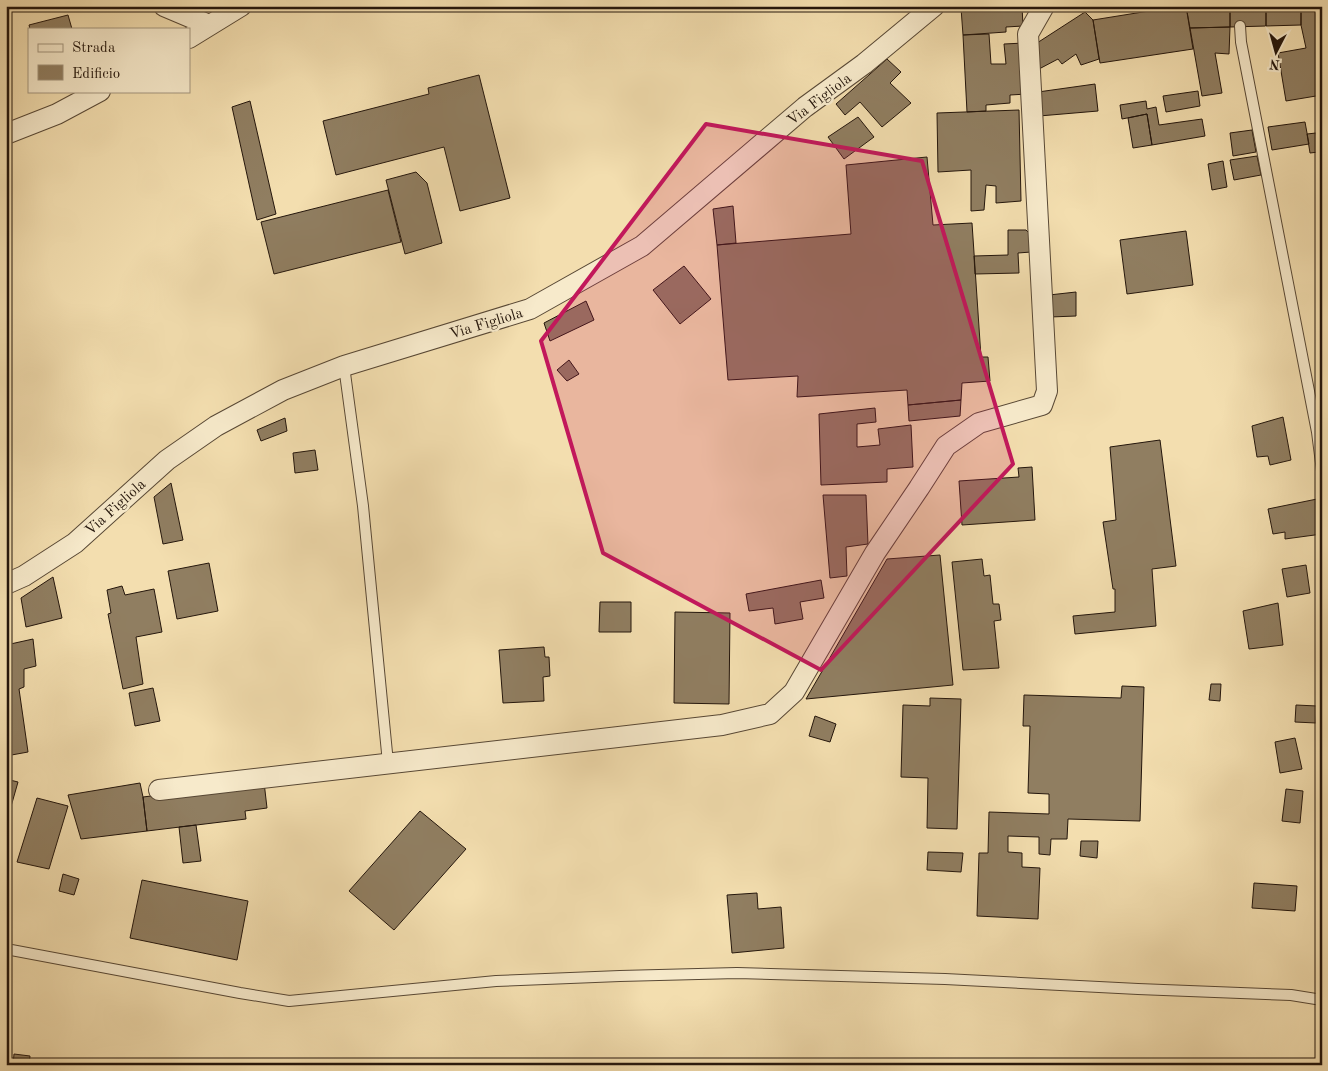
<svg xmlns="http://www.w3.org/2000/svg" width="1328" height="1071" font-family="'Old Standard TT',serif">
  <rect width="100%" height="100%" fill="#f3deaf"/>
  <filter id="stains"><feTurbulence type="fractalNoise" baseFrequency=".004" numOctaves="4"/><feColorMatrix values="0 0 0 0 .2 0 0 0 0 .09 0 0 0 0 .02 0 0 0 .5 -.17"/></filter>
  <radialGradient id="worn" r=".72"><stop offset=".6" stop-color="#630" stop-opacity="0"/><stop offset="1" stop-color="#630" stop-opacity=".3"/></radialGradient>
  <!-- building -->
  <path fill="#907e61" stroke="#24160c" d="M967 6H1022L1023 26 1006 27V32L963 35 961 8Z
    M1180 6H1186L1193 49 1100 63 1093 20Z
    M1186 6H1230V27L1190 28Z
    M1230 6H1266V26L1230 27Z
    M1266 6H1301V25L1266 26Z
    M1301 6H1320L1322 19V95L1286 101 1278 53 1306 48 1301 25Z
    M1085 12 1093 20 1099 59 1081 65 1076 54 1062 64 1058 59 1039 69 1037 43Z
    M68 15 72 29H30L29 25Z
    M1230 27 1229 54 1215 53 1222 93 1202 96 1190 28Z
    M989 34 991 64H1006L1004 44 1024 43 1027 94 1010 95V103L986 105V111L967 112 963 35Z
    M887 59 901 72 890 83 911 103 882 127 860 102 845 115 836 104Z
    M479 75 510 198 460 211 444 147 336 175 323 121 429 94 428 88Z
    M1095 84 1098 111 1039 116 1038 92Z
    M1198 91 1200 106 1166 112 1163 96Z
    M250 101 276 214 257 220 232 107Z
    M1146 101 1147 109 1156 107 1159 125 1202 119 1205 136 1152 145 1147 114 1122 119 1120 105Z
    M1019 110 1021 201 996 203V186L986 185 984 210 971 211V170L938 172 937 113Z
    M1147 114 1152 145 1133 148 1128 118Z
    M858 117 874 137 844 159 828 137Z
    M1305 122 1309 144 1272 150 1268 127Z
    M1252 130 1256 152 1233 156 1230 133Z
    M1316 133 1319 152 1310 153 1307 134Z
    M1257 156 1261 175 1234 180 1230 160Z
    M927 157 933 225 972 223 981 357H988L990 381 962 383 961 400 908 405 907 390 797 397 798 376 728 380 717 245 851 234 846 165Z
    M1223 161 1227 187 1212 190 1208 164Z
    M416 172 427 183 442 243 405 254 386 180Z
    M388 190 401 242 274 274 261 222Z
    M733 206 736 243 717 245 713 209Z
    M1008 230H1026L1030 234 1031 252 1018 253 1019 273 975 274 974 256 1008 255Z
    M1186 231 1193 285 1127 294 1120 240Z
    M684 266 711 299 680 324 653 290Z
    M1076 292V316L1050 317 1049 295Z
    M586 301 594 320 550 341 544 323Z
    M569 360 579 374 567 381 557 370Z
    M961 400 960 416 909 421 908 405Z
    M875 408 876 422 857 424V447L880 445 878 429 911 425 913 467 887 469V482L821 485 819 414Z
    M1283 417 1291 460 1270 465 1268 456 1257 457 1252 426Z
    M285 418 287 431 261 441 257 430Z
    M1160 440 1176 566 1152 569 1156 626 1075 634 1073 616 1115 612V589H1113L1103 522 1116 520 1110 447Z
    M315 450 318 470 295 473 293 453Z
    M1032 467 1035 520 962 525 959 481 1019 477 1018 468Z
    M171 483 183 540 163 544 154 497Z
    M823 495H866L868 544 846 547 847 576 830 578Z
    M1317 499 1322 526V534L1285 539V532L1273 534 1268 509Z
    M940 555 953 685 806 699 887 559Z
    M982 559 984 576 990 575 993 604H999L1001 620 994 621 999 668 963 670 952 562Z
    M209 563 218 611 177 619 168 571Z
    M1306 565 1310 593 1287 597 1282 569Z
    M53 577 62 618 26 627 21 598Z
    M821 580 824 598 800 602 803 619 775 624 773 608 749 611 746 594Z
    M122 586 125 595 154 589 162 632 136 637 143 684 123 689 108 614 111 613 107 590Z
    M600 602H631V632H599Z
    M1278 603 1283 645 1249 649 1243 611Z
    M675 612 730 613 729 704 674 703Z
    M33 639 36 666 24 669V687L19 689 28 752 6 756V645Z
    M544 647 545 657H549L550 676 543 677 544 701 503 703 499 650Z
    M1211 684H1221L1220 701 1209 700Z
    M1122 686 1144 687 1140 821 1068 819 1067 839H1051L1050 855 1039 854V837L1008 836V852L1022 853V867L1040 868 1038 919 977 916 979 853H988L989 812 1049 814V794L1028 793 1030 726H1023L1024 695 1121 698Z
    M153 688 160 721 135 726 129 693Z
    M930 698 961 699 957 829 927 828 928 778 901 777 903 705 930 706Z
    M1296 705 1317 706 1316 723 1295 722Z
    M815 716 836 724 830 742 809 736Z
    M1295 738 1302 769 1280 773 1275 742Z
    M6 779 18 782 6 824Z
    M264 782 267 808 245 811 246 819 147 831 143 797Z
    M140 783 143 797 147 831 81 839 68 795Z
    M1286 789 1303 791 1300 823 1282 821Z
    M37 798 68 806 49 869 17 862Z
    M420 811 466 849 394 930 349 891Z
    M196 825 201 861 183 863 179 827Z
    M1081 841H1098L1097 858 1080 856Z
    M928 852 963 853 961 872 927 870Z
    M63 874 79 879 74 895 59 891Z
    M142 880 248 901 237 960 130 938Z
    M1254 883 1297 886 1295 911 1252 908Z
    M757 893 758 909 781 907 784 948 732 953 727 895Z
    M14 1054 30 1056 29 1065H13Z"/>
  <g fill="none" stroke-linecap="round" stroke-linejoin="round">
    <defs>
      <path id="lane" d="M1240 26 1241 42 1317 432 1322 471
        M344 366 363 506 388 763
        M6 949 240 993 289 1001 496 981 620 976 737 973 945 979 1138 989 1291 995 1322 1000"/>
      <path id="street" d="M164 6 209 25
        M189 38 241 6
        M6 134 57 114 100 91
        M6 584 24 576 75 543 167 460 216 426 283 390 344 366 530 309 642 246 805 107 864 64 934 6
        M159 790 722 725 770 714 794 692 875 553 919 488 946 446 979 423 1042 405 1047 391 1028 34 1044 6"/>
    </defs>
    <!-- lane casing -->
    <use href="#lane" stroke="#584835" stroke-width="12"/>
    <!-- street casing -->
    <use href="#street" stroke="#584835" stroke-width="22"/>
    <!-- lane -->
    <use href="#lane" stroke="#f7eacb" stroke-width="10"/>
    <!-- street -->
    <use href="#street" stroke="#f7eacb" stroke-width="20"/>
  </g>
  <!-- marked area -->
  <path fill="#c2185b" fill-opacity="0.2" stroke="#c2185b" stroke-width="4" stroke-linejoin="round" d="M706 124 922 161 1013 464 821 670 603 553 541 341Z"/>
  <g text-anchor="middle" stroke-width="5" stroke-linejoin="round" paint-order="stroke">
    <!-- street labels -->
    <g font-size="15" fill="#24160c" stroke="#f7eacb">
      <text transform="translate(819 99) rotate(-37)" y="5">Via Figliola</text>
      <text transform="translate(486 323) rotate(-17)" y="5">Via Figliola</text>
      <text transform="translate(115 507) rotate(-42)" y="5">Via Figliola</text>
    </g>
  </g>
  <!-- margin -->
  <rect width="1328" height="1071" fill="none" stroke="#f3deaf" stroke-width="25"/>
  <rect x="8" y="8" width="1313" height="1056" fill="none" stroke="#24160c" stroke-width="2.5"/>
  <rect x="12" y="12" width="1303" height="1046" fill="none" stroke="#24160c"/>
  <!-- legend -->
  <rect x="28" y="28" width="162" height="65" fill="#f7eacb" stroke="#a3957f"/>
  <rect x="38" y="44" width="25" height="8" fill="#f7eacb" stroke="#a3957f"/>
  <text x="72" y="52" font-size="15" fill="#24160c">Strada</text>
  <rect x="38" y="65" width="25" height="15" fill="#907e61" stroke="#a3957f"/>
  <text x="72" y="78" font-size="15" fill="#24160c">Edificio</text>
  <!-- north arrow -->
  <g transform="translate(1276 52) rotate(186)" stroke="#f7eacb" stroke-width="4" paint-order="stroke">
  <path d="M0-4L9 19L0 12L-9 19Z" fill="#24160c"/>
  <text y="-8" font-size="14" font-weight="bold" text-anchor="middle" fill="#24160c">N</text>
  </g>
  <rect width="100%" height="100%" filter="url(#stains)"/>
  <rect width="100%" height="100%" fill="url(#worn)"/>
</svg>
